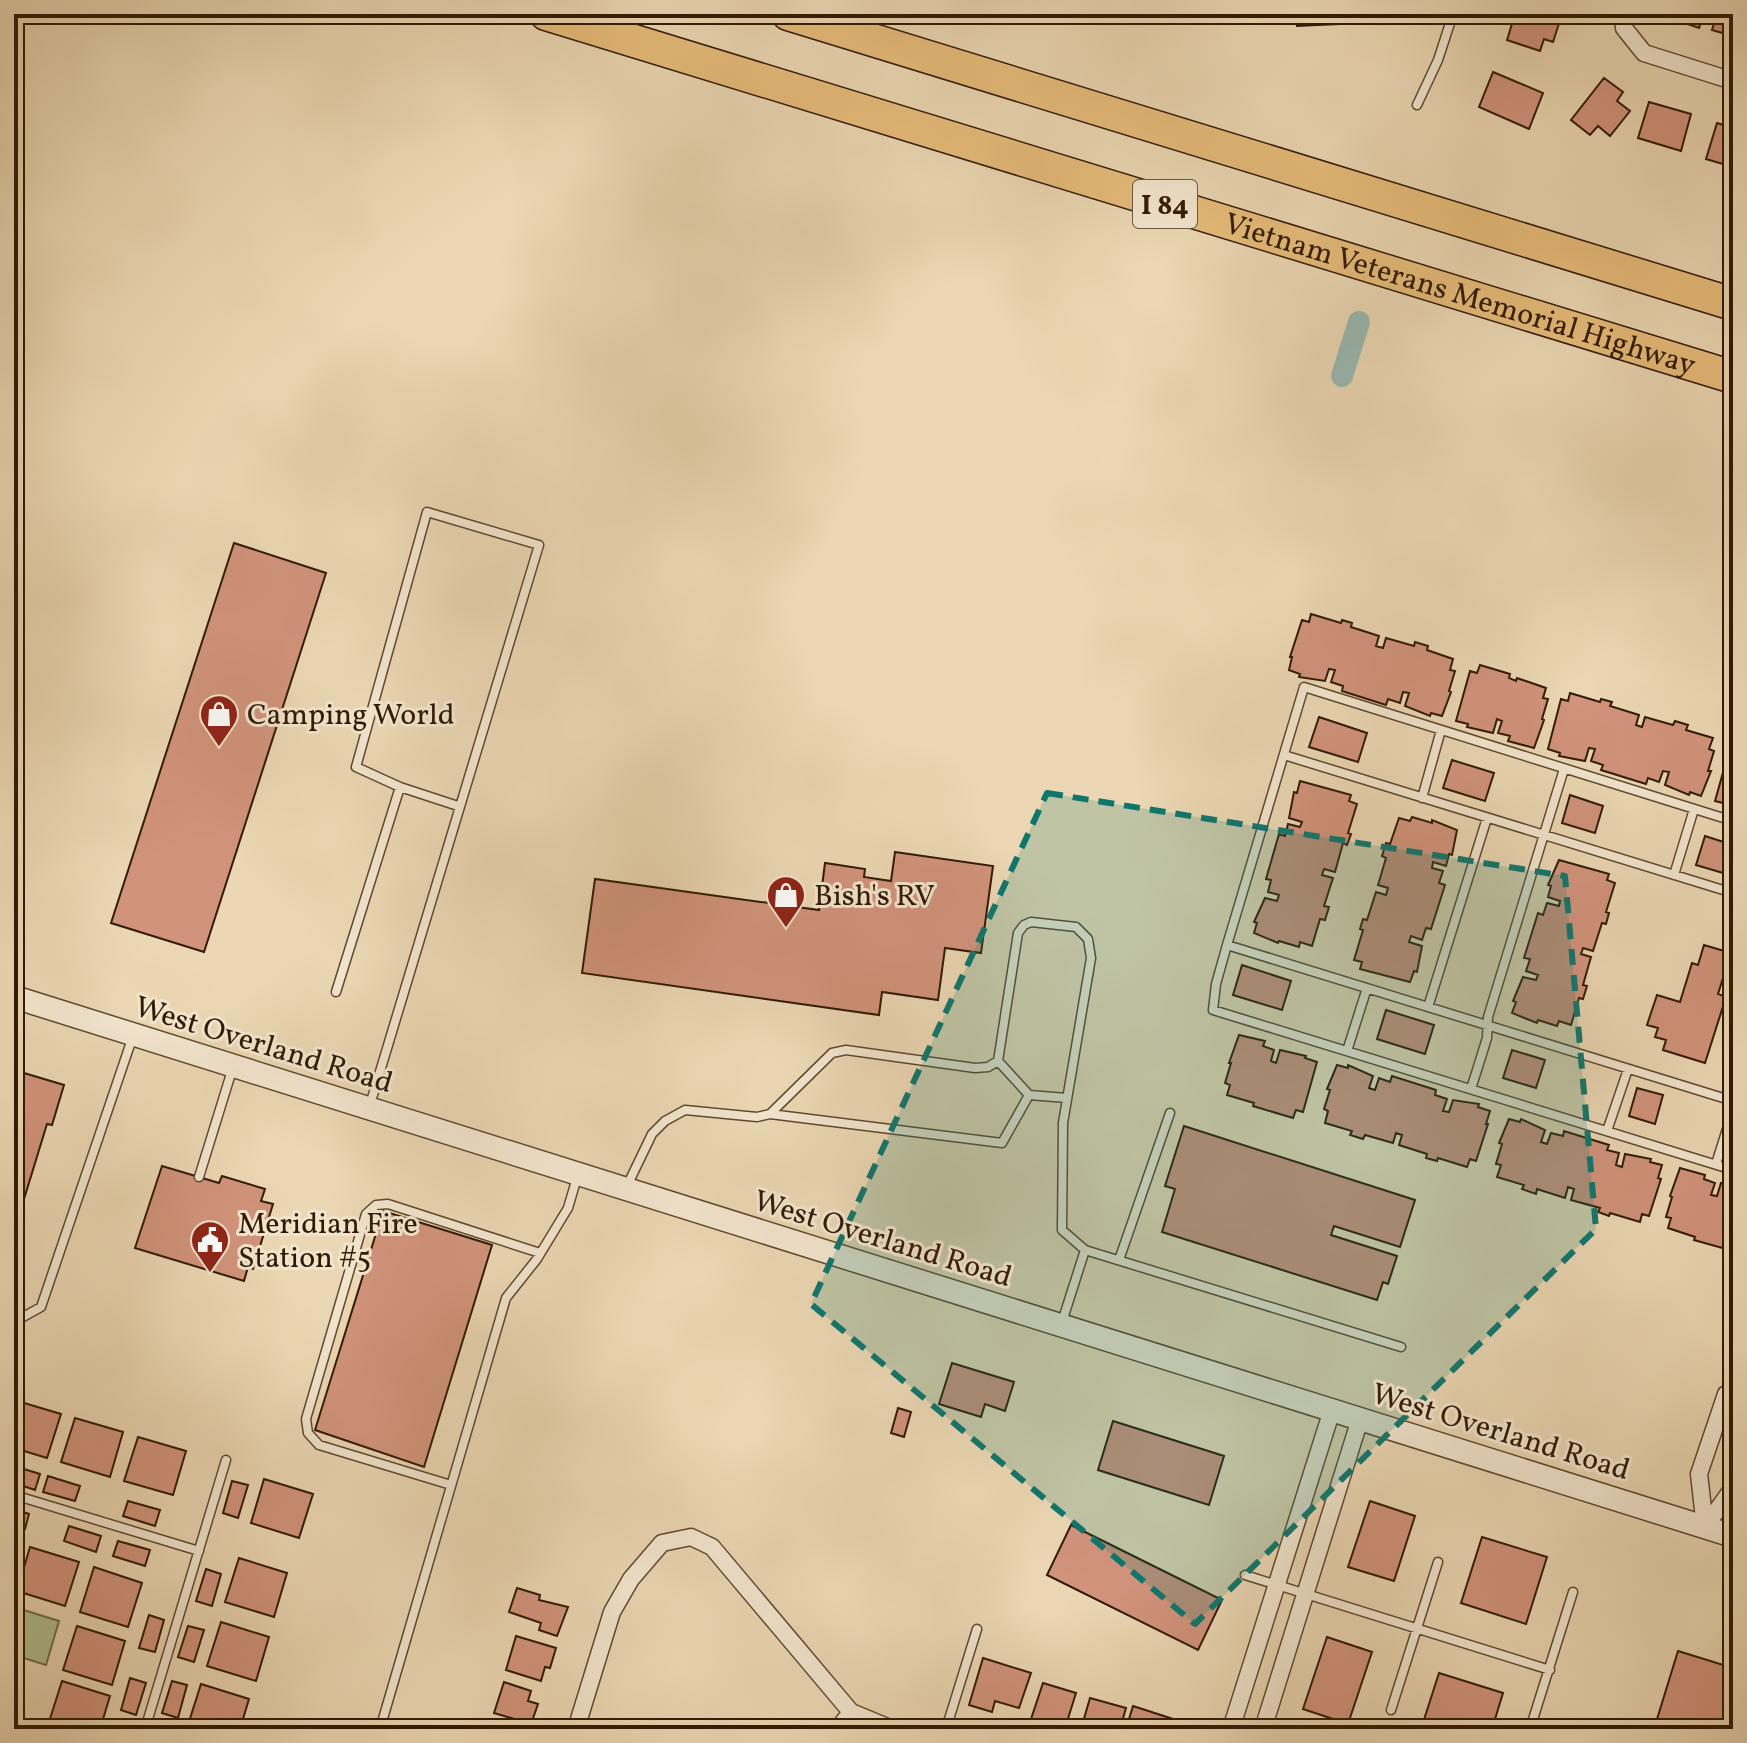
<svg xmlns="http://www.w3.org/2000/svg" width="1747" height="1743" font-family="Vollkorn,serif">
  <rect width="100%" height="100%" fill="#ebd7b3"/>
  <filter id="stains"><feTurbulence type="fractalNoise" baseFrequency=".0025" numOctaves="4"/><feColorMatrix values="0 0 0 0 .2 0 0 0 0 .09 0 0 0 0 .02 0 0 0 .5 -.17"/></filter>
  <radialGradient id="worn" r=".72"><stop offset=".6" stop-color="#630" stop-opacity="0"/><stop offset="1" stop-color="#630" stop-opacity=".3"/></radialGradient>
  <!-- green -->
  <path fill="#b1bf91" stroke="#716c4b" stroke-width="2" d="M14 1607 59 1621 46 1665 14 1655Z"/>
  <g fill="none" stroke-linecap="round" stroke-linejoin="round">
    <!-- canal -->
    <path stroke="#98b9b1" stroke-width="22" d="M1342 376 1359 322"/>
  </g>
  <!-- building -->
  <path fill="#d1937b" stroke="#311a05" stroke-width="2" d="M1296 14H1339V24L1297 26Z
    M1515 14H1562L1553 42 1544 39 1540 51 1507 40Z
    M1659 14H1704L1699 28Z
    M1717 14H1733V36L1712 30Z
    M1493 72 1543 93 1529 129 1479 107Z
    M1604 78 1623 92 1617 101 1630 111 1610 136 1598 126 1590 135 1571 120Z
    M1649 102 1691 114 1681 151 1638 138Z
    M1717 123 1733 128V167L1706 159Z
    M234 543 326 573 204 952 111 923Z
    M1311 614 1341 623 1342 620 1352 623 1351 627 1379 636 1376 646 1383 648 1386 638 1414 646 1415 642 1428 646 1427 650 1453 659 1450 670 1455 671 1449 691 1451 692 1442 716 1431 713 1430 716 1405 706 1409 693 1403 692 1400 703 1388 699 1386 705 1342 691 1343 686 1331 682 1335 670 1329 669 1325 681 1299 677 1300 674 1289 670 1292 657H1290L1302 620 1309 622Z
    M1480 665 1510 674 1509 678 1516 681 1517 678 1546 688 1543 698 1548 699 1542 719 1544 720 1534 748 1508 741 1510 736 1498 733 1502 721 1497 719 1493 733 1467 727 1468 724 1456 721 1470 671 1477 673Z
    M1570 693 1600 702 1601 699 1612 702 1610 706 1639 715 1636 725 1642 727 1645 717 1673 725 1675 721 1688 725 1686 730 1713 738 1709 749 1714 751 1708 771H1711L1701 796 1690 792 1689 795 1665 785 1669 772 1663 771 1659 782 1648 778 1646 784 1601 770 1603 765 1591 761 1595 749 1589 748 1585 761 1559 756 1560 753 1548 749 1561 699 1568 701Z
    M1319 717 1367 733 1358 762 1309 747Z
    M1729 751 1733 752V810L1726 808 1727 804 1715 801Z
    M1452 760 1494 773 1485 801 1443 788Z
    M1300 781 1351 795 1349 801 1357 804 1348 833 1351 834 1347 845 1343 843 1335 872 1324 869 1322 875 1333 878 1324 906 1329 907 1325 920 1320 919 1312 946 1300 942 1299 947 1279 941 1278 943 1254 933 1257 923 1254 922 1265 898 1277 901 1279 895 1268 892 1271 880 1266 879 1279 834 1285 836 1288 824 1300 827 1302 822 1289 818 1294 792 1297 793Z
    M1570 795 1603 806 1595 833 1562 823Z
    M1412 817 1432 823V820L1457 830 1452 855 1449 854 1446 866 1433 862 1432 868 1443 871 1439 883 1445 885 1431 929 1426 928 1422 940 1411 936 1409 942 1422 946 1417 972 1414 971 1410 982 1360 969 1362 962 1354 960 1363 930 1360 929 1363 919 1367 920 1376 892 1386 895 1388 888 1378 885 1386 858 1382 856 1386 843 1390 844 1399 818 1410 821Z
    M1705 836 1733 845V876L1696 865Z
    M895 852 993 866 981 953 945 948 938 1000 882 992 879 1015 582 973 595 879 819 910 825 863 865 869 864 877 891 881Z
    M1559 860 1609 874 1607 880 1615 883 1606 912 1609 913 1606 924 1602 923 1593 951 1583 948 1581 954 1591 957 1583 985 1587 986 1583 999 1579 998 1571 1025 1559 1021 1557 1026 1538 1020 1537 1023 1512 1013 1516 1002 1513 1001 1523 977 1536 980 1538 975 1526 971 1530 959 1524 958 1538 913 1543 915 1547 903 1559 906 1560 901 1548 897 1551 886 1548 885Z
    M1704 945 1731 953 1718 994 1726 997 1705 1063 1663 1050 1666 1040 1655 1037 1658 1028 1647 1025 1657 995 1680 1002 1692 963 1698 965Z
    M1242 965 1291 981 1282 1010 1233 995Z
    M1386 1010 1434 1025 1425 1054 1377 1039Z
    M1239 1035 1265 1041 1263 1046 1274 1050 1271 1061 1276 1063 1280 1050 1306 1056 1305 1058 1317 1062 1303 1112 1296 1110 1293 1118 1253 1106 1254 1103 1227 1095 1230 1085 1225 1083 1231 1063H1229Z
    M1512 1050 1545 1060 1536 1088 1503 1078Z
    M1337 1065 1348 1068V1065L1373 1076 1369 1088 1375 1090 1379 1078 1390 1082 1392 1076 1436 1090 1435 1095 1447 1099 1443 1111 1449 1112 1453 1100 1479 1104 1478 1107 1490 1111 1486 1124H1488L1476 1161 1470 1159 1467 1167 1438 1158 1437 1161 1426 1158 1427 1154 1399 1145 1402 1135 1396 1133 1393 1143 1365 1135 1363 1139 1350 1135 1352 1131 1325 1123 1328 1111 1324 1109 1330 1090 1327 1089Z
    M14 1070 64 1085 52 1125 47 1124 17 1222 14 1221Z
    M1637 1088 1663 1095 1655 1124 1629 1116Z
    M1509 1119 1520 1122 1521 1119 1545 1130 1541 1142 1547 1144 1551 1133 1563 1136 1564 1131 1609 1145 1607 1150 1619 1153 1616 1165 1622 1167 1625 1154 1651 1159 1650 1162 1662 1165 1658 1178 1661 1179 1649 1216 1642 1214 1640 1222 1610 1213 1609 1216 1598 1212 1600 1208 1571 1200 1574 1189 1568 1187 1565 1198 1537 1189 1536 1194 1522 1189 1524 1185 1497 1177 1501 1165 1496 1164 1502 1144 1499 1143Z
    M1184 1126 1415 1200 1400 1247 1334 1226 1331 1235 1397 1256 1388 1284 1383 1282 1377 1300 1162 1232 1175 1189 1165 1186Z
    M162 1166 219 1183 222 1176 265 1189 261 1201 273 1204 253 1269 248 1267 244 1281 135 1248Z
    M1680 1168 1705 1175 1704 1179 1715 1183 1711 1195 1717 1196 1721 1183 1733 1185V1251L1694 1240 1695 1237 1668 1228 1671 1218 1666 1217 1672 1197 1670 1196Z
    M383 1211 492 1245 424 1467 315 1430Z
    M952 1363 1014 1382 1005 1411 985 1404 981 1417 939 1404Z
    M14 1400 61 1414 47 1458 14 1448Z
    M898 1408 911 1412 904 1437 891 1433Z
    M75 1418 123 1432 110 1477 61 1462Z
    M1113 1421 1224 1456 1209 1505 1098 1470Z
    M138 1437 186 1451 173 1495 124 1481Z
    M14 1466 40 1474 35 1490 14 1483Z
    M48 1476 80 1486 75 1501 43 1492Z
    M264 1479 313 1494 299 1538 251 1523Z
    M232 1481 248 1485 238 1518 223 1513Z
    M128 1501 160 1510 155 1526 123 1516Z
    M1370 1501 1415 1516 1394 1581 1348 1567Z
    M14 1509 29 1514 25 1529 14 1526Z
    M1071 1525 1222 1600 1198 1650 1047 1575Z
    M69 1526 101 1536 96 1552 64 1541Z
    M1482 1537 1547 1557 1526 1624 1461 1603Z
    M118 1541 150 1550 145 1566 113 1556Z
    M30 1547 79 1562 65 1606 17 1591Z
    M239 1558 287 1573 274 1617 225 1602Z
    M94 1567 142 1583 128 1627 80 1612Z
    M206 1569 221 1574 212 1606 196 1601Z
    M517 1588 540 1595 539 1600 568 1607 557 1636 539 1630 541 1623 509 1612Z
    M149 1615 164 1620 155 1652 139 1648Z
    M221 1622 269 1637 256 1681 207 1666Z
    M77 1626 125 1641 112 1685 63 1670Z
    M188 1626 204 1630 194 1662 178 1657Z
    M516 1636 556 1648 550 1668 545 1667 541 1681 506 1670Z
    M1327 1637 1372 1652 1348 1724 1303 1709Z
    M1678 1651 1733 1668V1725L1715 1719 1712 1729H1654Z
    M983 1658 1031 1673 1019 1708 995 1701 992 1712 969 1705Z
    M1439 1673 1503 1693 1492 1729H1421Z
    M130 1678 146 1683 136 1715 121 1710Z
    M62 1681 110 1696 100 1729H60L48 1725Z
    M172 1681 187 1685 178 1718 162 1713Z
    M504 1682 531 1691 528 1701 538 1704 531 1724 494 1713Z
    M1043 1683 1076 1693 1066 1725 1054 1721 1052 1729 1030 1722Z
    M201 1684 249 1699 240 1729 187 1728Z
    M1090 1698 1126 1708 1120 1729H1081Z
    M1133 1706 1173 1719 1170 1729H1126Z"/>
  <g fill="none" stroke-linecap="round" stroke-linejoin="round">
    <defs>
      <path id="service" d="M1417 105 1438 60 1453 14
        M1284 755 1733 893
        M1422 798 1441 730
        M1733 821 1304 687 1227 945 1216 984 1213 1010 1733 1170
        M1674 875 1694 809
        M1227 945 1733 1101
        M336 992 400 787
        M1428 1007 1487 818
        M1347 1051 1367 988
        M998 1061 1029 1095
        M1471 1089 1487 1038 1488 1017 1564 769
        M369 1108 539 545 427 512 356 767 400 787 458 806
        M770 1114 1002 1143 1029 1095 1067 1098
        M1607 1131 1628 1069
        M1716 1164 1733 1110
        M199 1177 233 1067
        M626 1188 652 1134 665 1121 685 1110 757 1117 770 1114 832 1053 846 1050 975 1068 988 1067 998 1061 1018 933 1024 925 1031 922 1076 927 1088 939 1091 958 1063 1123 1062 1230 1085 1250 1401 1347
        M1119 1260 1170 1113
        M14 1322 41 1307 133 1036
        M1062 1322 1085 1250
        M451 1485 319 1445 308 1433 306 1419 366 1214 376 1205 388 1204 540 1253
        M14 1495 199 1551
        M1245 1575 1550 1670
        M1391 1710 1438 1562
        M145 1729 226 1460
        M380 1729 506 1298 537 1259 568 1208 578 1174
        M946 1729 977 1629
        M1530 1729 1573 1592"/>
      <path id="minor" d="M1623 14 1624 28 1644 53 1733 81
        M1705 1527 1699 1474 1726 1394 1733 1391
        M1705 1527 1733 1488
        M576 1729 612 1612 631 1579 662 1543 691 1537 712 1547 851 1712 892 1729
        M838 1729 851 1712
        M1231 1729 1332 1410
        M1263 1729 1360 1419"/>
      <path id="tertiary" d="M14 997 1733 1536"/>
      <g id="motorway">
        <path id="s1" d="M546 14 1733 377"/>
        <path d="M788 14 1733 304"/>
      </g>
    </defs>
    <!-- service casing -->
    <use href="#service" stroke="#604930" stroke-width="11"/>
    <!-- minor casing -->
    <use href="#minor" stroke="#604930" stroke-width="19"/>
    <!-- tertiary casing -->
    <use href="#tertiary" stroke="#604930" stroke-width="25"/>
    <!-- motorway casing -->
    <use href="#motorway" stroke="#311a05" stroke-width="35"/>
    <!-- service -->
    <use href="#service" stroke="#f2e5ce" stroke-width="8"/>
    <!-- minor -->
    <use href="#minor" stroke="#f2e5ce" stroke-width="16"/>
    <!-- tertiary -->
    <use href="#tertiary" stroke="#f2e5ce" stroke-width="22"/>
    <!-- motorway -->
    <use href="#motorway" stroke="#e6bc7a" stroke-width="32"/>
  </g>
  <!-- marked area -->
  <path fill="#0f766e" fill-opacity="0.2" stroke="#0f766e" stroke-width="6" stroke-dasharray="16 10" stroke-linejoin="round" d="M1047 793 1565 876 1596 1229 1195 1624 811 1304Z"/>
  <!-- icons -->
  <defs>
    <symbol id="shop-pin" viewBox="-11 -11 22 30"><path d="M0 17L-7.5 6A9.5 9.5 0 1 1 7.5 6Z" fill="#8f2418" stroke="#f2e5ce"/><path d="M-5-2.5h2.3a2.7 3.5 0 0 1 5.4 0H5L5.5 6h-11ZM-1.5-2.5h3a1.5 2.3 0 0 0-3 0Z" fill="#fff"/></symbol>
    <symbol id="civic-pin" viewBox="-11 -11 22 30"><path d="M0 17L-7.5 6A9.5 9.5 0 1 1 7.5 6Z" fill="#8f2418" stroke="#f2e5ce"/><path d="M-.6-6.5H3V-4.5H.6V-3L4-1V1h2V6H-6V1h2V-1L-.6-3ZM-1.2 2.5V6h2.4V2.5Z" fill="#fff"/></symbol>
  </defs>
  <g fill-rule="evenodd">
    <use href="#shop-pin" x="197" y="692" width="44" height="60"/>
    <use href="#shop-pin" x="764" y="873" width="44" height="60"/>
    <use href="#civic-pin" x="188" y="1218" width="44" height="60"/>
  </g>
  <g text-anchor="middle" stroke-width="6" stroke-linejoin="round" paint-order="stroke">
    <!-- shield labels -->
    <rect fill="#f2e5ce" stroke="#6b5741" stroke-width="2" x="1133" y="180" width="64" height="48" rx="6"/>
    <g font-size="28" font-weight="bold" fill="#311a05">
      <text x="1165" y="214">I 84</text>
    </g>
    <!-- street labels -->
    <g font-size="30" fill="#311a05" stroke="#f2e5ce">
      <text dy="10" stroke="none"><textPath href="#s1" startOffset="956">Vietnam Veterans Memorial Highway</textPath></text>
      <text transform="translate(264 1044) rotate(17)" y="10">West Overland Road</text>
      <text transform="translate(883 1238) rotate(17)" y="10">West Overland Road</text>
      <text transform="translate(1501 1431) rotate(17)" y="10">West Overland Road</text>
    </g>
    <!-- poi labels -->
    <g font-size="30" fill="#311a05" stroke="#f2e5ce" text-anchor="start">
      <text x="247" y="724">Camping World</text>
      <text x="814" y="905">Bish's RV</text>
      <text x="238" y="1233">Meridian Fire<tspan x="238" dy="34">Station #5</tspan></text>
    </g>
  </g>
  <!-- margin -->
  <rect width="1747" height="1743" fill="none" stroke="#ebd7b3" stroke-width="48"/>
  <rect x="16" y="16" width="1715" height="1711" fill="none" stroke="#311a05" stroke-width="4"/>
  <rect x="24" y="24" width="1699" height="1695" fill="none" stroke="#311a05" stroke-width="2"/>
  <rect width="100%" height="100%" filter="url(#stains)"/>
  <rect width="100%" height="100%" fill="url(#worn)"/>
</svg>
